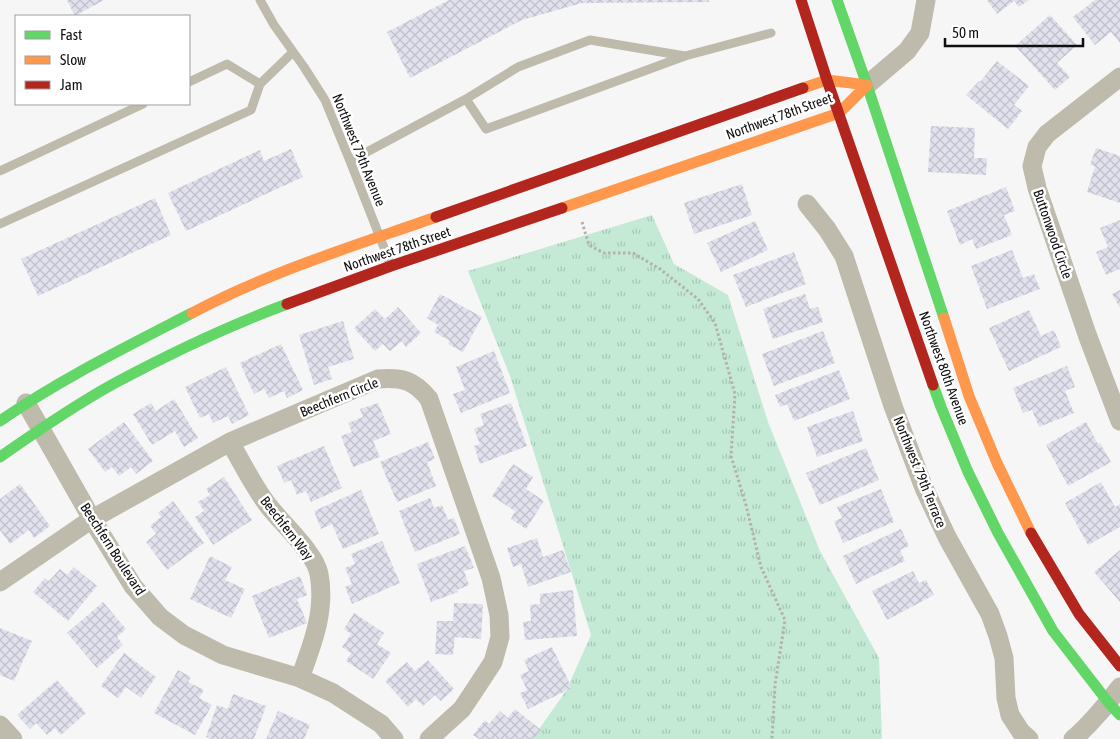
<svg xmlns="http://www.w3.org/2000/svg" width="1120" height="739" font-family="'Asap Condensed',sans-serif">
  <defs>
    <pattern id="grass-tufts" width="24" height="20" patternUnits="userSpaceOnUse" patternTransform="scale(1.25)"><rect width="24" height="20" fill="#c4e9d5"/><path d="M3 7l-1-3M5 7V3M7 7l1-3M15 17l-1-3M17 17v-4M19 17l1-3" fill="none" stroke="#a7c7b6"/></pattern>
    <pattern id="building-cross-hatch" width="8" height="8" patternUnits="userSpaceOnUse" patternTransform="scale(1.25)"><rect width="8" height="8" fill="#e0e1ed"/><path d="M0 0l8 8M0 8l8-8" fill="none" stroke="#bfc0ca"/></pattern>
  </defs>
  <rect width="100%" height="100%" fill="#f6f6f7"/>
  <!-- grass -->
  <path fill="url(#grass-tufts)" d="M652 215 674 264 728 295 768 422 820 551 879 658 882 739H532L566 691 591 635 510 376 468 271Z"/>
  <!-- building -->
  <path fill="url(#building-cross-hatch)" d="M67 0H104L75 16Z
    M449 0H709V2L582 3 522 20 410 78 387 32Z
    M987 0H1029L1019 7 1014 1 997 14Z
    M1095 0H1120V43L1111 32 1095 45 1073 17Z
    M1050 15 1077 45 1057 63 1070 77 1055 90 1015 46Z
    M997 61 1029 86 1014 105 1022 111 1008 129 966 95 979 81 980 82Z
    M931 126 975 128 974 158H987L986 175 928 172Z
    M1096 148 1120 156V203L1087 192 1095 166 1090 165Z
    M291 149 303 177 186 231 168 193 260 150 264 161Z
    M742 184 752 215 694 234 684 203Z
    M1006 187 1015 211 1004 215 1012 235 976 249 972 239 960 245 947 211Z
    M155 198 171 235 38 296 21 259Z
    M1120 220V269L1106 275 1096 252 1108 247 1100 228Z
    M755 221 768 250 721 272 707 243Z
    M1012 250 1023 278 1034 274 1040 289 987 309 971 266Z
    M794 252 806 284 746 307 733 275Z
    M1120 290V308L1112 294Z
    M440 294 482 317 463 352 448 344 450 341 434 332 438 325 427 318Z
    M805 294 810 309 818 307 823 322 773 339 763 309Z
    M398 307 421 333 406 347 402 341 390 351 383 344 375 351 354 328 375 309 385 319Z
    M1029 310 1041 336 1054 330 1061 347 1009 371 989 328Z
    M343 321 354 359 328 367 332 379 314 385 299 335Z
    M823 331 835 363 774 386 762 354Z
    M281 344 303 390 287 398 284 391 269 398 264 389 254 394 240 363Z
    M494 351 510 393 461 413 453 394 465 390 456 367Z
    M1067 366 1075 387 1065 391 1074 413 1039 427 1032 410 1023 413 1013 388Z
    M226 367 249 415 232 424 228 416 213 423 209 414 200 418 185 387Z
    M839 370 850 399 794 421 787 404 780 407 775 395Z
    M174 399 198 438 184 447 175 431 152 445 133 414 151 403 156 411Z
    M378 403 391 434 373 441 380 457 353 467 341 436 352 432 348 423 363 417 360 409Z
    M511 403 527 446 480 464 474 446 480 444 474 429 484 425 480 414Z
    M853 411 863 441 817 457 807 427Z
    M124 422 153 461 136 474 131 467 119 476 112 467 105 472 88 449Z
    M1086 422 1098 444 1100 443 1111 462 1068 486 1046 445Z
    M428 442 435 459 427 462 436 486 397 502 380 462Z
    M324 446 342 488 311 502 306 491 297 495 291 480 284 483 277 466Z
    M866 448 879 480 820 505 806 473Z
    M513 464 533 477 526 489 544 501 526 529 511 519 515 511 492 496Z
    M224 477 252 520 213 545 195 517 204 511 198 502 210 495 206 489Z
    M1101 482 1115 507 1120 504V527L1088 545 1065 503Z
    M20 484 50 526 34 538 29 530 10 544 0 530V499Z
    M881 489 894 522 843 543 834 521 842 518 837 507Z
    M361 490 379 534 343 549 332 524 321 529 314 511Z
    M430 498 434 508 442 505 448 520 454 518 460 534 415 552 399 511Z
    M173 501 204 543 167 570 146 542 156 534 150 526 161 517 158 513Z
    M901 529 909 546 900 550 905 561 856 584 843 556Z
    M537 538 543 557 563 550 571 572 528 587 521 564 513 567 507 548Z
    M382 541 400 583 352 604 345 587 352 584 345 568 355 564 351 554Z
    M465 546 474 568 464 571 469 585 457 590 458 592 431 602 417 564Z
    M1120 550V602L1094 572Z
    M210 556 232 567 225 580 245 589 231 618 190 599Z
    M74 567 97 586 68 621 33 592 45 578 49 581 60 569 67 575Z
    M913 571 919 583 926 580 934 595 887 620 872 591Z
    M300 576 307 595 297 599 307 623 269 638 252 596Z
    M573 590 577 636 525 640 523 622 531 621 530 605 540 604V594Z
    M103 602 126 629 117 637 123 645 97 668 67 633Z
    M454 603 483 604 481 639 455 637 453 655 435 654 437 621H453Z
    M354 613 384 633 377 644 391 653 373 679 346 661 351 653 342 647 351 634 344 629Z
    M0 628 32 641 14 681 0 675Z
    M552 647 572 688 528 709 520 693 527 690 520 675 529 671 524 660Z
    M124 653 156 677 141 698 126 687 118 698 101 686Z
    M428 660 454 689 441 701 435 695 423 706 416 699 408 707 385 681 407 662 415 671Z
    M178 670 191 677 188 682 204 690 199 698 212 705 195 735 154 713Z
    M57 680 86 713 61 735 55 728 47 735 36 723 30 729 17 715Z
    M233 694 266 706 254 739H212L206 737 217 705 228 709Z
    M515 709 541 730 534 739H479L473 735 485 720 489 724 500 711 508 718Z
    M278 711 310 725 304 739H266Z"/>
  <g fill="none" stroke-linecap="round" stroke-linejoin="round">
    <!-- path -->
    <path stroke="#b4b1a8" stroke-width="3" stroke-dasharray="2.5 2.5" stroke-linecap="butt" d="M582 222 589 245 604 253H633L660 269 698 299 715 323 735 394 731 456 746 505 761 567 785 620 775 685 772 739"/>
    <!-- lane -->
    <path stroke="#bebaac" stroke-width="9" d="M260 0 274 25 304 67 325 100 350 161 390 263
      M189 82 227 64 260 84
      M466 99 486 129 685 56 771 33
      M350 161 466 99 518 67 590 40 685 56
      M0 171 143 104
      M0 224 251 110 260 84 293 52"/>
    <!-- street -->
    <path stroke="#bebaac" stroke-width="19" d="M1120 77 1047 134 1037 147 1032 166 1037 188 1088 337 1120 421
      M867 85 907 51 920 33 926 0
      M807 204 827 229 844 256 893 406 924 488 947 537 990 614 998 636 1004 658 1006 698 1010 715 1021 732 1029 739
      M26 403 92 519 133 586 160 617 184 635 223 655 300 678 333 693 381 724 394 739
      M230 442C242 463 253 485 267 504 281 523 315 552 319 574 326 611 312 645 300 678
      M0 582 92 519 230 442 378 379C402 377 414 380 429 399L491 578 499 615 500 637 493 662 476 688 462 709 429 739
      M0 725 13 739
      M1073 739C1091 724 1106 705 1120 687"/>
    <!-- fast -->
    <path stroke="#63d668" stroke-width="11" d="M837 0 867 85 944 318
      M933 385 941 407 968 472 998 533 1053 631 1108 702 1120 715
      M0 421C61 379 126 347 192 313
      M0 457C37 431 75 405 115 383 171 353 228 326 287 304"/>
    <!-- slow -->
    <path stroke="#ff974d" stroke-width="11" d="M803 88 827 80 867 85
      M562 208 839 113 867 85
      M192 313C269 272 354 246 436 217
      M944 318 969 396 997 463 1031 533"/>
    <!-- jam -->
    <path stroke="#b3261e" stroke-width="11" d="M801 0 827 80 933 385
      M436 217 803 88
      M287 304 391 266 562 208
      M1031 533 1079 614 1120 666"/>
  </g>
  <g text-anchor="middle" stroke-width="5" stroke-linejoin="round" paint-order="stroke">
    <!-- street labels -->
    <g font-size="14" fill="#0f0f10" stroke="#fff">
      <text transform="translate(779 116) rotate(-20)" y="5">Northwest 78th Street</text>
      <text transform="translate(359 150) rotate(68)" y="5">Northwest 79th Avenue</text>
      <text transform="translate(1053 234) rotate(71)" y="5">Buttonwood Circle</text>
      <text transform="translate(397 249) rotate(-19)" y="5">Northwest 78th Street</text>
      <text transform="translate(944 368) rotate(70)" y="5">Northwest 80th Avenue</text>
      <text transform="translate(339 397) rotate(-22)" y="5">Beechfern Circle</text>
      <text transform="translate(920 472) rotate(68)" y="5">Northwest 79th Terrace</text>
      <text transform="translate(287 528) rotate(52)" y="5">Beechfern Way</text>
      <text transform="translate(113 549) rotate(57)" y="5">Beechfern Boulevard</text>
    </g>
  </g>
  <!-- legend -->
  <rect x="15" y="15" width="175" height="90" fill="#ffffff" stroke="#9f9f9f"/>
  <rect x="25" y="31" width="25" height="8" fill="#63d668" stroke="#9f9f9f"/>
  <text x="60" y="40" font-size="15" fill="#0f0f10">Fast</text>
  <rect x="25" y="56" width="25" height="8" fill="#ff974d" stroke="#9f9f9f"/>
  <text x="60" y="65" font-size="15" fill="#0f0f10">Slow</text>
  <rect x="25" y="81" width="25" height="8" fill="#b3261e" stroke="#9f9f9f"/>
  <text x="60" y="90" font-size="15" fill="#0f0f10">Jam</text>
  <!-- scale -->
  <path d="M945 38v8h138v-8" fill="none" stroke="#0f0f10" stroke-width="2.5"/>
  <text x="952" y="38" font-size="15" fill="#0f0f10" stroke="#ffffff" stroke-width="4" paint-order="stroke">50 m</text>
</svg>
